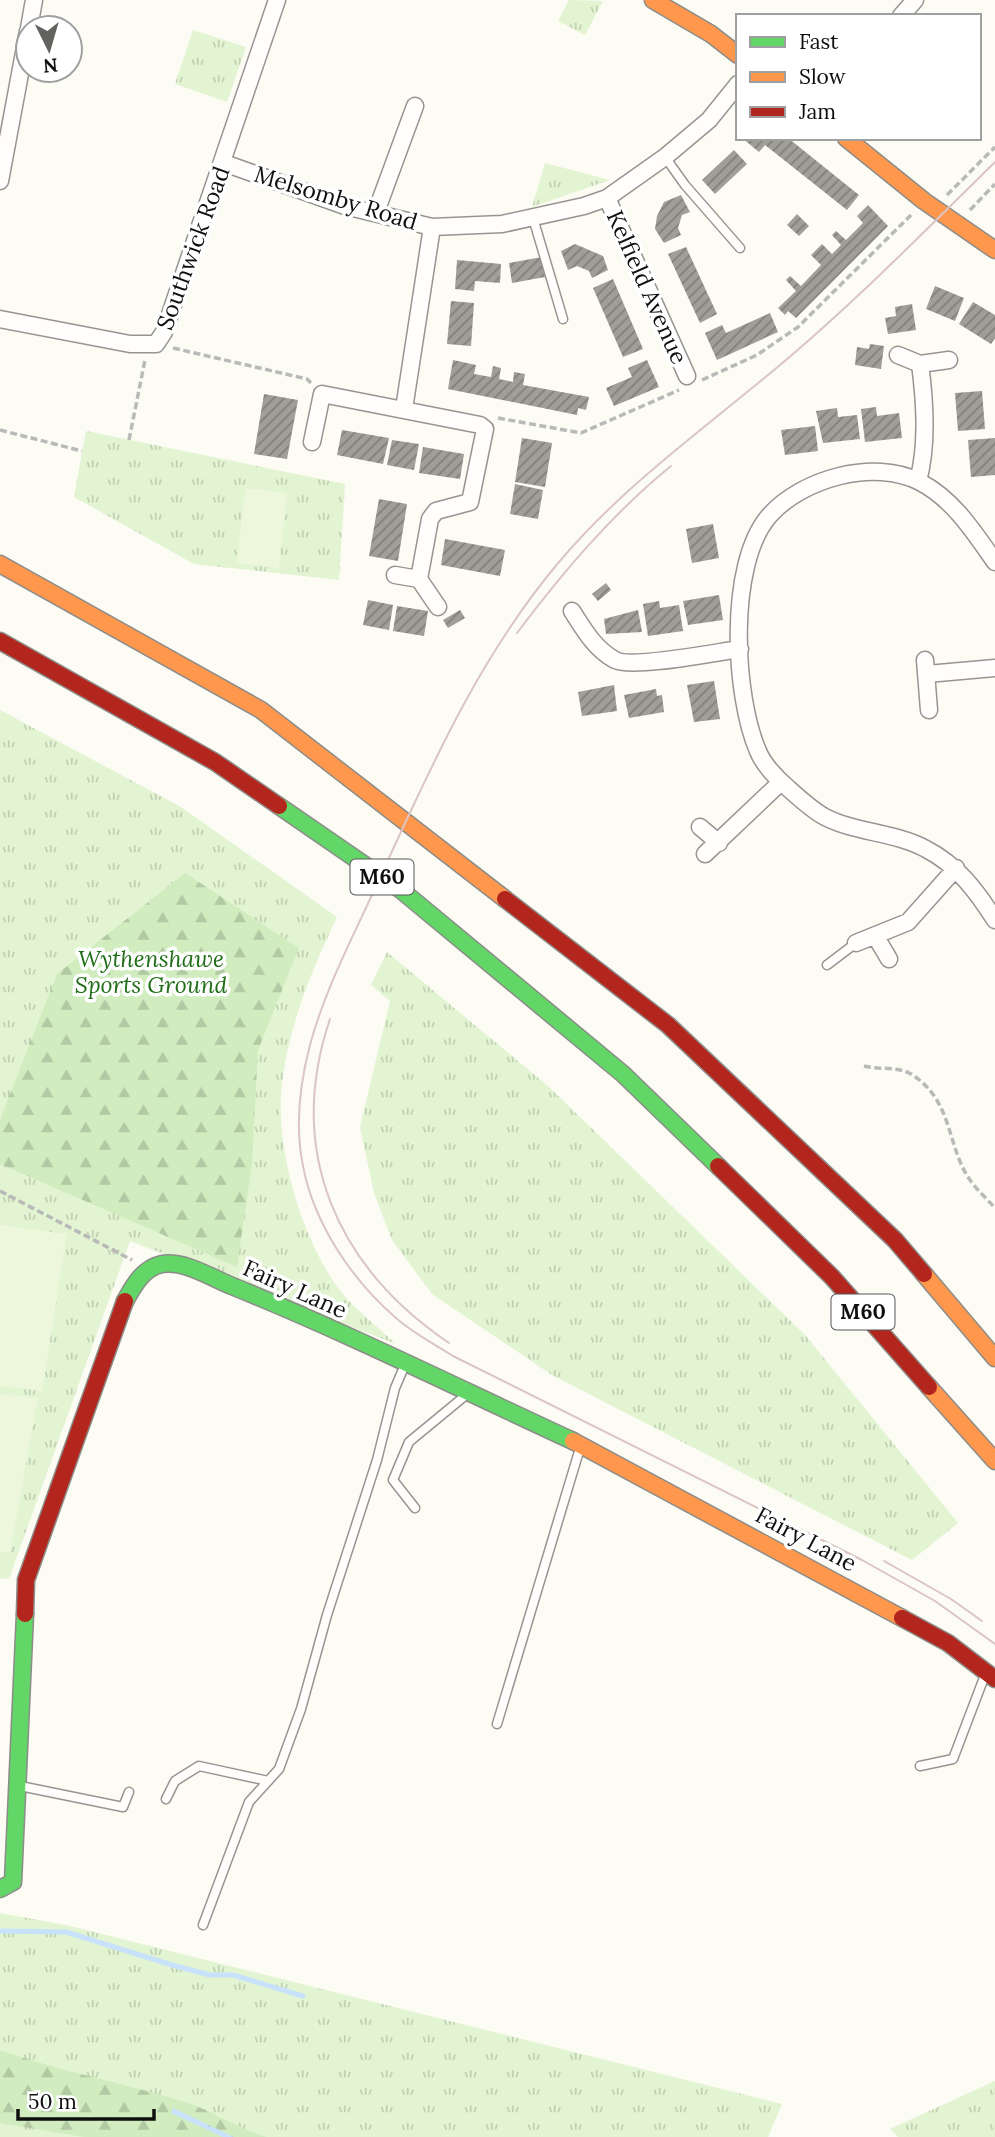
<svg xmlns="http://www.w3.org/2000/svg" width="995" height="2137" font-family="Lora,serif">
  <defs>
    <pattern id="grass-tufts" width="24" height="20" patternUnits="userSpaceOnUse" patternTransform="scale(1.75)"><rect width="24" height="20" fill="#e2f4d2"/><path d="M3 7l-1-3M5 7V3M7 7l1-3M15 17l-1-3M17 17v-4M19 17l1-3" fill="none" stroke="#c1d0b3"/></pattern>
    <pattern id="forest-firs" width="22" height="20" patternUnits="userSpaceOnUse" patternTransform="scale(1.75)"><rect width="22" height="20" fill="#d1ecbf"/><path d="M5 1l3.5 6h-7zM16 11l3.5 6h-7z" fill="#b2c9a3"/></pattern>
    <pattern id="water-ripples" width="26" height="14" patternUnits="userSpaceOnUse" patternTransform="scale(1.75)"><rect width="26" height="14" fill="#c7e2fa"/><path d="M2 4q2-2 4 0t4 0M15 11q2-2 4 0t4 0" fill="none" stroke="#aac1d5"/></pattern>
    <pattern id="building-hatch" width="6" height="6" patternUnits="userSpaceOnUse" patternTransform="scale(1.75)"><rect width="6" height="6" fill="#a09e99"/><path d="M-1 1l2-2M0 6l6-6M5 7l2-2" fill="none" stroke="#817f7b"/></pattern>
  </defs>
  <rect width="100%" height="100%" fill="#fcfbf4"/>
  <!-- grass -->
  <path fill="url(#grass-tufts)" d="M569 0 603 1 585 35 558 21Z
    M193 30 246 47 227 102 175 84Z
    M545 163 610 180 532 207Z
    M86 431 345 484 339 580 194 564 74 497Z
    M0 710 181 807 337 917C312 970 289 1024 282 1083 274 1146 302 1243 342 1293 357 1311 378 1327 396 1344L130 1241 9 1579 0 1578Z
    M387 952 548 1086 805 1335 958 1523 912 1560 552 1375 432 1294 392 1240 374 1193 360 1127 390 1001 371 985Z
    M0 1913 66 1925 782 2104 768 2137H0Z
    M995 2081V2137H898L890 2129Z"/>
  <!-- forest -->
  <path fill="url(#forest-firs)" d="M185 873 299 948 258 1050 252 1163 237 1267 0 1164V1120L57 974Z
    M0 2050C61 2072 126 2083 188 2103 215 2112 238 2129 267 2137H84L0 2123Z"/>
  <!-- pitch -->
  <path fill="#edf7dc" d="M245 488 287 493 279 568 237 563Z
    M0 1225 67 1234 42 1391 0 1386Z
    M0 1394 38 1398 10 1553 0 1552Z"/>
  <!-- water -->
  <path fill="url(#water-ripples)" d="M173 2108 234 2137H223L171 2113Z"/>
  <g fill="none" stroke-linecap="round" stroke-linejoin="round">
    <!-- stream -->
    <path stroke="#c7e2fa" stroke-width="5" d="M0 1931 66 1932 172 1965 210 1975H233L303 1996"/>
  </g>
  <!-- building -->
  <path fill="url(#building-hatch)" d="M742 138H788L859 195 847 210 765 145 759 152Z
    M734 150 747 164 715 194 702 180Z
    M681 195 690 212 682 215 678 228 681 235 664 243 655 229 657 216 664 202Z
    M868 205 888 226 796 318 788 311 785 315 778 308 796 291 786 280 790 276 801 286 821 265 811 255 822 244 832 254 841 245 832 235 836 231 846 240 863 223 857 216Z
    M797 214 809 226 799 236 787 225Z
    M575 244 603 256 608 270 592 278 589 271 577 266 568 270 561 251Z
    M686 247 717 314 700 323 668 254Z
    M542 257 545 277 512 283 509 263Z
    M457 260 501 264 500 283 475 281 474 291 455 289Z
    M613 279 643 349 623 357 593 288Z
    M935 286 964 298 955 321 926 309Z
    M451 301 474 303 471 346 447 344Z
    M973 302 995 315V338L991 344 959 324Z
    M912 304 916 330 888 334 885 318 896 316 895 307Z
    M770 313 778 332 717 360 705 333 722 325 726 333Z
    M870 344 884 346 881 369 855 365 857 347 869 349Z
    M453 360 476 365 474 374 491 377 493 366 501 368 499 379 513 382 514 372 525 374 523 385 589 397 586 410 578 408 577 415 448 389Z
    M647 360 659 387 614 406 606 388 632 377 628 368Z
    M982 391 985 429 958 431 955 393Z
    M264 394 298 400 287 459 254 454Z
    M876 407 877 416 899 413 902 438 865 442 861 409Z
    M837 408 838 417 857 415 860 439 823 443 816 411Z
    M815 426 818 451 785 455 781 430Z
    M342 430 389 438 383 464 337 455Z
    M522 438 552 443 545 487 515 482Z
    M995 438V475L971 477 968 440Z
    M392 440 419 444 414 470 387 465Z
    M423 447 464 454 460 479 419 473Z
    M515 484 543 490 538 519 510 514Z
    M379 499 407 504 398 561 369 556Z
    M713 524 719 558 692 563 686 529Z
    M445 539 505 550 500 576 441 565Z
    M606 583 611 590 598 601 592 594Z
    M719 595 723 620 688 625 683 601Z
    M368 600 393 605 389 630 363 625Z
    M659 601 660 608 679 605 683 631 648 636 643 604Z
    M397 606 428 611 424 636 393 631Z
    M460 610 465 618 448 628 443 620Z
    M638 610 642 632 606 634 604 619Z
    M714 681 720 719 694 722 687 685Z
    M614 685 617 711 582 716 578 692Z
    M656 689 657 696 662 695 664 712 629 718 624 695Z"/>
  <g fill="none" stroke-linecap="round" stroke-linejoin="round">
    <defs>
      <path id="lane" d="M665 157 685 185 740 248
        M533 218 563 319
        M827 965 856 943
        M415 1508 393 1480 409 1442 466 1395
        M497 1724 580 1448
        M920 1766 953 1759 985 1675
        M20 1786 123 1807 129 1792
        M166 1799 175 1781 199 1766 268 1781
        M203 1925 249 1802 279 1769 301 1709 327 1615 377 1460 395 1388 404 1367"/>
      <path id="street" d="M901 16 915 0
        M29 28 34 0
        M224 163 345 206 432 227 502 224 584 206 607 198 665 157 709 120 738 84
        M0 181 28 31
        M607 198 687 376
        M376 212 415 106
        M0 319 130 344H156L164 332 277 0
        M898 355 920 364 949 360
        M404 409 432 227
        M312 442 322 394 480 425 485 429 470 502 436 511 430 519 419 579 438 607
        M918 481C928 445 925 401 920 364
        M995 562C974 532 953 499 920 482 874 458 801 479 769 516 727 565 734 696 758 751 763 764 777 779 788 788 799 798 812 810 825 817 856 833 895 832 926 849 957 865 976 890 995 920
        M395 575 419 579
        M572 611C584 630 595 649 615 660 632 669 717 652 740 649
        M925 660 929 710
        M927 674 995 668
        M700 827 719 843
        M705 854 781 782
        M876 937 889 959
        M856 943 908 922 956 868"/>
      <path id="fast" d="M279 806 401 890 623 1074 718 1166
        M125 1301C134 1285 143 1268 162 1264 184 1260 212 1278 232 1286 348 1333 460 1389 573 1441
        M0 1889 13 1882 25 1614"/>
      <path id="slow" d="M653 0 711 34 738 55
        M846 138 924 201 995 250
        M0 564 261 710 505 899
        M924 1274 995 1358
        M929 1387 995 1461
        M573 1441 902 1618"/>
      <path id="jam" d="M0 641 215 762 279 806
        M505 899 668 1025 895 1240 924 1274
        M718 1166 832 1277 929 1387
        M25 1614 26 1580 125 1301
        M902 1618 948 1643 995 1679"/>
    </defs>
    <!-- lane casing -->
    <use href="#lane" stroke="#969592" stroke-width="11"/>
    <!-- street casing -->
    <use href="#street" stroke="#969592" stroke-width="19"/>
    <!-- fast casing -->
    <use href="#fast" stroke="#8c8c89" stroke-width="19"/>
    <!-- slow casing -->
    <use href="#slow" stroke="#8c8c89" stroke-width="19"/>
    <!-- jam casing -->
    <use href="#jam" stroke="#8c8c89" stroke-width="19"/>
    <!-- path -->
    <path stroke="#b9b9b8" stroke-width="3.5" stroke-dasharray="7 3.5" stroke-linecap="butt" d="M947 195 995 147
      M970 210 995 184
      M173 348 307 379 311 383
      M702 380 757 355 798 327 911 215
      M498 418 581 433 679 390
      M0 430 82 451
      M129 440 145 360
      M864 1066C879 1070 897 1066 911 1074 954 1101 946 1146 970 1180 977 1190 987 1199 995 1208
      M0 1191 132 1260"/>
    <!-- lane -->
    <use href="#lane" stroke="#fffefd" stroke-width="8"/>
    <!-- street -->
    <use href="#street" stroke="#fffefd" stroke-width="16"/>
    <!-- fast -->
    <use href="#fast" stroke="#63d668" stroke-width="16"/>
    <!-- slow -->
    <use href="#slow" stroke="#ff974d" stroke-width="16"/>
    <!-- jam -->
    <use href="#jam" stroke="#b3261e" stroke-width="16"/>
    <!-- tram -->
    <path stroke="#dac5c3" stroke-width="2" d="M995 162C925 231 855 302 780 365 704 429 623 486 559 562 478 658 429 771 377 884 353 937 325 989 310 1045 300 1083 295 1127 303 1166 314 1224 352 1280 396 1318 413 1333 434 1344 453 1356L862 1560 935 1601 995 1644
      M517 633C563 572 612 514 671 466
      M330 1019C285 1152 337 1267 449 1343
      M884 1561 951 1599 982 1621"/>
  </g>
  <g text-anchor="middle" stroke-width="7" stroke-linejoin="round" paint-order="stroke">
    <!-- shield labels -->
    <g fill="#fff" stroke="#575757" stroke-width="2">
      <rect x="350.5" y="859.5" width="63" height="35" rx="5"/>
      <rect x="831.5" y="1294.5" width="63" height="35" rx="5"/>
    </g>
    <g font-size="21" font-weight="bold" fill="#0f0f0f">
      <text x="382" y="884">M60</text>
      <text x="863" y="1319">M60</text>
    </g>
    <!-- street labels -->
    <g font-size="23" fill="#0f0f0f" stroke="#fff">
      <text transform="translate(336 198) rotate(17)" y="8">Melsomby Road</text>
      <text transform="translate(193 248) rotate(-70)" y="8">Southwick Road</text>
      <text transform="translate(647 287) rotate(66)" y="8">Kelfield Avenue</text>
      <text transform="translate(295 1289) rotate(24)" y="8">Fairy Lane</text>
      <text transform="translate(806 1539) rotate(28)" y="8">Fairy Lane</text>
    </g>
    <!-- park labels -->
    <g font-size="23" font-style="italic" fill="#216e18" stroke="#fff">
      <text x="151" y="967">Wythenshawe<tspan x="151" dy="26">Sports Ground</tspan></text>
    </g>
  </g>
  <!-- legend -->
  <rect x="736" y="14" width="245" height="126" fill="#ffffff" stroke="#9f9f9f" stroke-width="2"/>
  <rect x="750" y="37" width="35" height="10" fill="#63d668" stroke="#9f9f9f" stroke-width="2"/>
  <text x="799" y="49" font-size="21" fill="#0f0f0f">Fast</text>
  <rect x="750" y="72" width="35" height="10" fill="#ff974d" stroke="#9f9f9f" stroke-width="2"/>
  <text x="799" y="84" font-size="21" fill="#0f0f0f">Slow</text>
  <rect x="750" y="107" width="35" height="10" fill="#b3261e" stroke="#9f9f9f" stroke-width="2"/>
  <text x="799" y="119" font-size="21" fill="#0f0f0f">Jam</text>
  <!-- north arrow -->
  <g transform="translate(49 49) rotate(175)"><circle r="33" fill="#ffffff" stroke="#9f9f9f" stroke-width="2"/>
  <path d="M0-5L12 26L0 18L-12 26Z" fill="#62625f"/>
  <text y="-10" font-size="19" font-weight="bold" text-anchor="middle" fill="#0f0f0f">N</text>
  </g>
  <!-- scale -->
  <path d="M18 2109v10h136v-10" fill="none" stroke="#0f0f0f" stroke-width="3.5"/>
  <text x="28" y="2109" font-size="21" fill="#0f0f0f" stroke="#ffffff" stroke-width="5" paint-order="stroke">50 m</text>
</svg>
